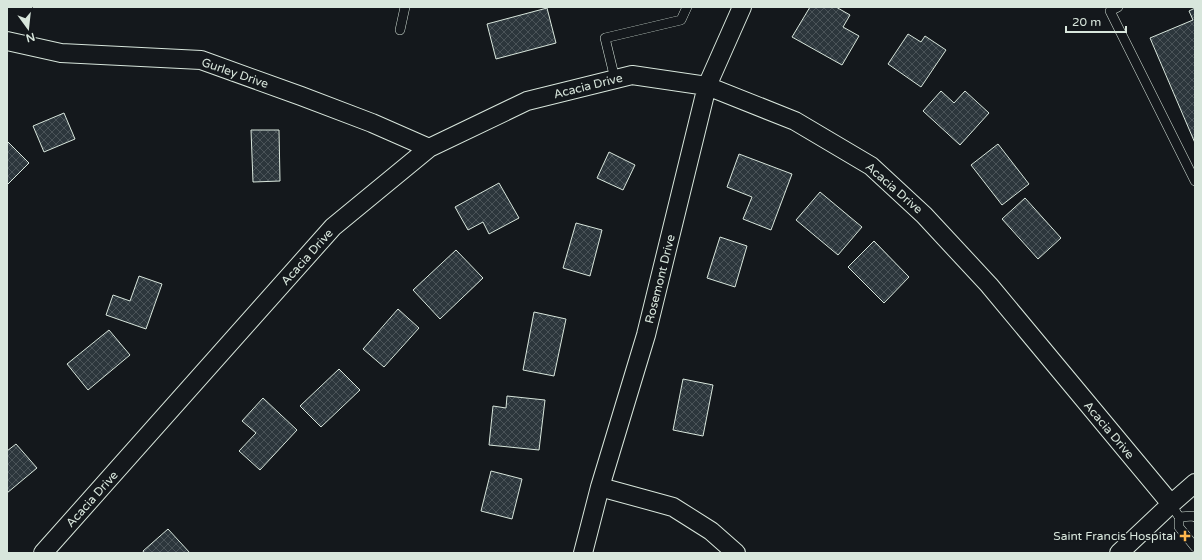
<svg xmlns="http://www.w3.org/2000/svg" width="1202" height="560" font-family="'Varela Round',sans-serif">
  <defs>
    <pattern id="building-cross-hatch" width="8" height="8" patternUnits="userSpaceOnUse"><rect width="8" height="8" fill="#2c363c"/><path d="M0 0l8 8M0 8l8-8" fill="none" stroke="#4a5358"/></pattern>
  </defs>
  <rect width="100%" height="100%" fill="#14181c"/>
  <!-- building -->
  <path fill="url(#building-cross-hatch)" stroke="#d8e6dc" d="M810 7H836L850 15 843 27 859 36 842 65 792 37Z
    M547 8 556 43 496 59 487 24Z
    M1195 8V143L1150 38 1193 20 1189 11Z
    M908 34 921 42 925 36 946 50 921 87 888 64Z
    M941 91 954 103 965 91 989 113 960 145 923 111Z
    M64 113 75 139 44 152 33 126Z
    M251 130H279L280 181 253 182Z
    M7 141 29 163 7 185Z
    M998 144 1029 184 1002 205 971 165Z
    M609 152 635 165 623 190 597 178Z
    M739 154 792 174 771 230 743 219 752 197 727 187Z
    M499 183 519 218 489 234 483 222 468 230 455 207Z
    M820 192 862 227 838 255 796 220Z
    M1025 198 1061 238 1038 259 1002 219Z
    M576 223 602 230 590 276 563 268Z
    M720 237 747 246 735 287 707 278Z
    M874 241 909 277 884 303 848 267Z
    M456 250 483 278 440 319 413 290Z
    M139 276 162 284 146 329 106 315 113 295 130 301Z
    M398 309 419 328 384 367 363 349Z
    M534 312 566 319 554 376 523 370Z
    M109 330 130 355 88 390 67 364Z
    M339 369 360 390 321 427 300 406Z
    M683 379 713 385 703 436 673 430Z
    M507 396 545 400 539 450 489 445 493 406 506 408Z
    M263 398 297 430 260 470 239 451 256 433 242 421Z
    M16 444 37 468 7 493V451Z
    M491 471 522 479 512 519 481 511Z
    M168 529 190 553H144L143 551Z"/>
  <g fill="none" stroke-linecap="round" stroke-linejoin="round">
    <defs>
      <path id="lane" d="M1118 7 1110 11 1195 181
        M400 30 405 7
        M615 79 605 38 681 20 687 7
        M1171 504 1179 517V527L1195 547
        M1179 517 1193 516 1195 517"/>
      <path id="street" d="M7 41 61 53 201 60 301 96 372 123 429 148
        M600 487 673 507 711 531 736 553
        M43 553 333 227 429 148 527 101 632 75 707 86 795 121 871 166 924 215 989 285 1171 504
        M583 553 600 487 646 335 707 86 742 7
        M1119 553 1171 504 1195 483"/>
    </defs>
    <!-- lane casing -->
    <use href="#lane" stroke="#d8e6dc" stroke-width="10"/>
    <!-- street casing -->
    <use href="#street" stroke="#d8e6dc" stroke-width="20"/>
    <!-- lane -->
    <use href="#lane" stroke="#14181c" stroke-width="9"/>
    <!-- street -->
    <use href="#street" stroke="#14181c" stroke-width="18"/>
  </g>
  <!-- markers -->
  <path fill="#ffb74d" stroke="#14181c" stroke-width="1.5" d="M1183 530h4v4h4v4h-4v4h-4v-4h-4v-4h4z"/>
  <g text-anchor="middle" stroke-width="3" stroke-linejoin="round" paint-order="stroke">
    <!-- street labels -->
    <g font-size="12" fill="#d8e6dc" stroke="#14181c">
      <text transform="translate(235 73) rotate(19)" y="4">Gurley Drive</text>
      <text transform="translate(588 86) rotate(-14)" y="4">Acacia Drive</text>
      <text transform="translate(894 188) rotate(41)" y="4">Acacia Drive</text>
      <text transform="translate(307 257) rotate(-48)" y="4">Acacia Drive</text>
      <text transform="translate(660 279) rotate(-76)" y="4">Rosemont Drive</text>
      <text transform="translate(1109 430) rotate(50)" y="4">Acacia Drive</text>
      <text transform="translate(92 499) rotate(-48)" y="4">Acacia Drive</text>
    </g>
    <!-- poi labels -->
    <g font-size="12" fill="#d8e6dc" stroke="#14181c" text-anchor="end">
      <text x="1176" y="540">Saint Francis Hospital</text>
    </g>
  </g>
  <!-- border -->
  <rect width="1202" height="560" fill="none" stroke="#d8e6dc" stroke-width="16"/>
  <!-- north arrow -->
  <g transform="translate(28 28) rotate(165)" stroke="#14181c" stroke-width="3" paint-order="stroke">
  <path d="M0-3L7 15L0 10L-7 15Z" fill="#d8e6dc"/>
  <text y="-6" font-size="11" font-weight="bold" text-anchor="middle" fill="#d8e6dc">N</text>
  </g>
  <!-- scale -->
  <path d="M1066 26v6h60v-6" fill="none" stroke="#d8e6dc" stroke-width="2"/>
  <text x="1072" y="26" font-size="12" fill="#d8e6dc" stroke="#14181c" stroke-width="3" paint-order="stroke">20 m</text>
</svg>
